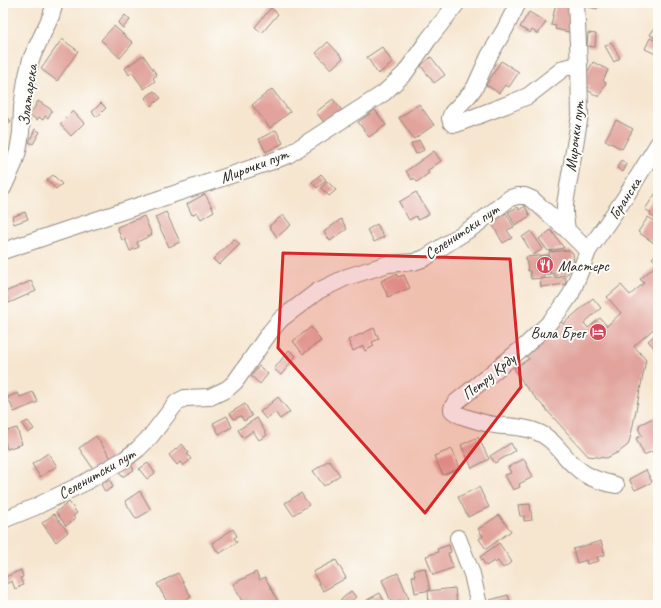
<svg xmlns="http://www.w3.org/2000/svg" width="661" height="608" font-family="Caveat,sans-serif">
  <rect width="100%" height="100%" fill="#fdfcf7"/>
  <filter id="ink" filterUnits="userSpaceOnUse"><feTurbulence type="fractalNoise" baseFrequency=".025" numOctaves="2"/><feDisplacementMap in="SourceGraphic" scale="8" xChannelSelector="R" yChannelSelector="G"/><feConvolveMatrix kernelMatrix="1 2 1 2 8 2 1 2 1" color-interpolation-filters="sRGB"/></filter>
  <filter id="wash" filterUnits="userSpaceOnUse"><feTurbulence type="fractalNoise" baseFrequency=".012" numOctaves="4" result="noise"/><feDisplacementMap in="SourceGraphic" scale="16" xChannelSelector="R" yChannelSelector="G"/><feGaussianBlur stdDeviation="0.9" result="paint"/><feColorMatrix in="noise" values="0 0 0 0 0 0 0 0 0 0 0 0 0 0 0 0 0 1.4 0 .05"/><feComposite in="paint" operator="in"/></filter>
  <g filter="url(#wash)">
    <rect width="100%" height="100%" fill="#f6e6d0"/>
    <g id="blocks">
      <!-- building -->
      <path fill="#e1a39b" d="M556 3H572L568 17 572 18 569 32 555 29 556 26 551 25Z
        M584 3H598L597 9 584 6Z
        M621 3H634L632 7Z
        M271 8 278 14 262 33 255 27Z
        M529 12 546 22 538 34 532 30 530 33 520 27Z
        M125 15 130 20 123 28 118 23Z
        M658 22V40L650 35Z
        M114 26 133 43 120 58 101 40Z
        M588 33 596 34 595 47 587 46Z
        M650 38 658 42V50L656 54 645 49Z
        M62 39 78 51 57 81 41 69Z
        M328 42 343 58 331 69 316 53Z
        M611 42 620 58 614 62 605 46Z
        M382 47 393 63 378 74 367 57Z
        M143 55 157 75 153 78 155 81 144 89 132 72 129 75 125 68Z
        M431 57 445 75 434 83 421 66Z
        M501 61 519 72 509 87 505 85 499 93 486 85Z
        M593 62 608 70 603 81 606 83 599 97 587 90 589 87 584 85 587 78 585 77Z
        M272 89 290 112 270 128 252 105Z
        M154 91 161 98 151 106 145 98Z
        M333 99 343 112 326 125 316 112Z
        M38 101 52 110 48 118 45 116 43 120 39 117 37 120 30 115Z
        M101 103 106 108 97 117 92 112Z
        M419 104 434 125 414 139 399 118Z
        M375 110 386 125 369 137 358 122Z
        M73 111 84 123 71 136 60 124Z
        M3 113 11 121 3 128Z
        M616 120 633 129 622 149 605 140Z
        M35 129 40 132 33 144 29 142Z
        M276 130 283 143 266 152 259 139Z
        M419 140 424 150 416 154 411 144Z
        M434 151 441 161 427 171 429 173 417 182 414 178 412 180 406 171Z
        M621 160 627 164 623 172 617 168Z
        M321 174 326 180 317 188 312 182Z
        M53 175 62 184 56 189 47 180Z
        M327 181 336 190 329 196 321 188Z
        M416 192 429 214 418 220 416 216 409 220 399 202Z
        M656 193 658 195V220L650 215 651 213 645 209Z
        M205 194 214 211 201 219 197 212 192 215 187 204Z
        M525 206 530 216 515 225 508 212 518 207 519 210Z
        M25 212 28 219 14 224 12 217Z
        M166 212 180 242 169 247 155 217Z
        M506 213 514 227 507 230 512 238 503 243 491 222Z
        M283 215 291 225 277 237 269 226Z
        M144 216 152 235 137 242 139 247 130 251 125 239 122 240 117 227Z
        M648 217 658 223V236L654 243 638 232Z
        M341 219 347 229 330 241 324 232Z
        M377 224 384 237 374 242 367 230Z
        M551 230 564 248 548 251 539 239Z
        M531 231 543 249 533 255 522 237Z
        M234 239 240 244 219 265 213 259Z
        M569 250 573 253 574 264 572 266V270L569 271 568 273 566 275 554 276 553 273 551 274 549 252Z
        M658 253V325L634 346 646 360 631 435 628 445 619 452 606 458 588 456 525 386 514 368 529 359 523 352 560 320 563 324 593 298 601 308 584 323 588 328 600 318 607 326 621 313 607 297 621 285 630 295 644 283 640 279 658 264 652 258Z
        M548 255 550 274 544 275V278L531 279 530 271H528L526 257Z
        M396 274 398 277 404 275 410 288 388 297 381 281Z
        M565 277 566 284 541 287 540 279Z
        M31 281 36 291 9 303 5 292Z
        M311 327 321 341 303 354 293 341Z
        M374 328 379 339 372 342 374 346 365 351 363 346 353 351 348 340Z
        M658 332V352L648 341Z
        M289 350 296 356 281 375 274 369Z
        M259 366 268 374 260 384 251 376Z
        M33 392 38 402 14 412 8 397 18 393 20 397Z
        M278 397 290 412 280 419 275 412 266 419 260 412Z
        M245 404 252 416 244 421 241 416 234 419 230 413Z
        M227 416 232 427 219 434 213 423Z
        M655 417 658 423V447L654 448 655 450 644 455 636 438 642 436 638 428H640L639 425Z
        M257 418 267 435 259 440 253 431 243 438 238 430Z
        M28 421 34 429 28 433 22 424Z
        M17 428 22 444 7 449 3 435V432Z
        M96 436 113 461 94 470 79 448Z
        M478 437 489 459 472 468 461 445Z
        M511 443 515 451 495 463 490 456Z
        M182 444 189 453 187 454 191 459 183 466 180 462 177 465 169 455Z
        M452 449 460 468 443 475 434 456Z
        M48 453 57 466 40 477 32 464Z
        M524 459 533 477 519 484 520 487 513 490 505 475 511 473 508 467Z
        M329 460 340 475 324 486 313 471Z
        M129 461 134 470 122 477 117 468Z
        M148 463 155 473 147 479 139 469Z
        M646 470 652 482 635 490 629 479Z
        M110 480 113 487 105 492 101 484Z
        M479 487 489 507 468 517 458 497Z
        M140 491 151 510 136 519 125 501Z
        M301 493 309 505 293 515 285 503Z
        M69 502 77 513 73 516 75 519 66 526 56 512Z
        M530 504 532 520 524 521V516H520L518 505Z
        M54 514 68 532 56 542 42 523Z
        M499 515 511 531 486 549 479 539 483 536 478 529Z
        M233 529 237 536 234 538 237 542 219 554 212 543Z
        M601 541 605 555 597 557 599 561 587 564 586 560 577 563 573 549Z
        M499 543 512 562 503 568 498 561 495 563 494 561 486 566 480 557Z
        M449 545 451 552 448 553 453 568 433 575 426 556 438 552 437 549Z
        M336 560 346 578 323 591 313 572Z
        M425 568 430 590 415 593 412 576H415L414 570Z
        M21 570 23 577 20 578 23 585 15 589 12 581 3 585V578Z
        M256 572 260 580 265 577 280 605H244L233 584Z
        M178 573 191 597 177 605H169L157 584Z
        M398 573 409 599 401 602 400 600 392 604 382 580Z
        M455 588 457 605H429L428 591Z
        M351 591 356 597 347 605H337L336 604Z
        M380 593 386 605H370L367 600Z
        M508 595 511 605H491L490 600Z"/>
    </g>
  </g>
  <g filter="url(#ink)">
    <use href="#blocks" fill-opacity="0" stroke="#90887e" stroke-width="1"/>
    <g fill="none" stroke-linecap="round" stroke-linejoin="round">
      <defs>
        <path id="minor" d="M518 3 505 29 489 56 475 87 469 95 452 113 450 118 451 122 453 124H456L506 105 528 96 564 68 573 66 579 65
          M3 188 14 164 18 151 21 133 22 107 26 80 31 59 51 16 55 3
          M567 230 565 216V204L580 115 579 65 576 3
          M3 251 270 162 288 155 384 93 405 73 428 40 457 3
          M616 485C601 482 588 478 577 468 563 457 554 438 537 432 524 426 509 427 495 425 486 424 477 421 468 418 462 416 457 415 452 410 452 405 456 402 460 399L525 346 548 324 560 310 571 294 580 272 588 251 626 196 658 144
          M3 520 35 507 84 483 125 459 138 449 150 437 177 402 185 398 210 397 227 389 235 382 270 332 281 319 318 291 347 277 388 264 414 262 425 258 476 225 510 198 518 196H525L532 199 567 230 588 251
          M458 538 472 574 479 605"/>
      </defs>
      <!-- minor casing -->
      <use href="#minor" stroke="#90887e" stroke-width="18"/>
      <!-- minor -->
      <use href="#minor" stroke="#fff" stroke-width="16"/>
    </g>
  </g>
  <!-- marked area -->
  <path fill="#d62828" fill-opacity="0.2" stroke="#d62828" stroke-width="3" stroke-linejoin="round" d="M283 253 510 259 521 387 425 513 278 348Z"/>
  <!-- icons -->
  <defs>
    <symbol id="restaurant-disc" viewBox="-11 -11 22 22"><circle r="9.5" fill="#d1495b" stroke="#fdfcf7"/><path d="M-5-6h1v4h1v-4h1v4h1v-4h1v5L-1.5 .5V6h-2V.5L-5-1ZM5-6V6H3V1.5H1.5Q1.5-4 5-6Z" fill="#fff"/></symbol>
    <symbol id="hotel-disc" viewBox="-11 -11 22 22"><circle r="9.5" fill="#d1495b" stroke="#fdfcf7"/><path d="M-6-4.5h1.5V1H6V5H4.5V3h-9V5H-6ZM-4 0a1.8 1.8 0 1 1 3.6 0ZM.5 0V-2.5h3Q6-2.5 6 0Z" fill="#fff"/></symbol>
  </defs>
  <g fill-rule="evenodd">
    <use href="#restaurant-disc" x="535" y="255" width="20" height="20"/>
    <use href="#hotel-disc" x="588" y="322" width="20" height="20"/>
  </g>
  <g text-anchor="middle" stroke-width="4" stroke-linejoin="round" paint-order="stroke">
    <!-- street labels -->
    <g font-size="16" fill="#2b2b2b" stroke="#fdfcf7">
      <text transform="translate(27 95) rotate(-82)" y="6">Златарска</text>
      <text transform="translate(574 136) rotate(-83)" y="6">Мирочки пут</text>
      <text transform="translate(254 165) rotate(-21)" y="6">Мирочки пут</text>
      <text transform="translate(624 198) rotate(-57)" y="6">Горанска</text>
      <text transform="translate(461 231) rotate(-34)" y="6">Селенитски пут</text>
      <text transform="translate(488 376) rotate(-39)" y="6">Петру Крду</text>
      <text transform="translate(96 473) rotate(-30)" y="6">Селенитски пут</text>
    </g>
    <!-- poi labels -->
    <g font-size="16" fill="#2b2b2b" stroke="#fdfcf7" text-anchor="start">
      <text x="558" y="271">Мастерс</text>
      <text x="585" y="338" text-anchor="end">Вила Брег</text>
    </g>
  </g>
  <!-- margin -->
  <rect width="661" height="608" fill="none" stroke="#fdfcf7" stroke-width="16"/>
</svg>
